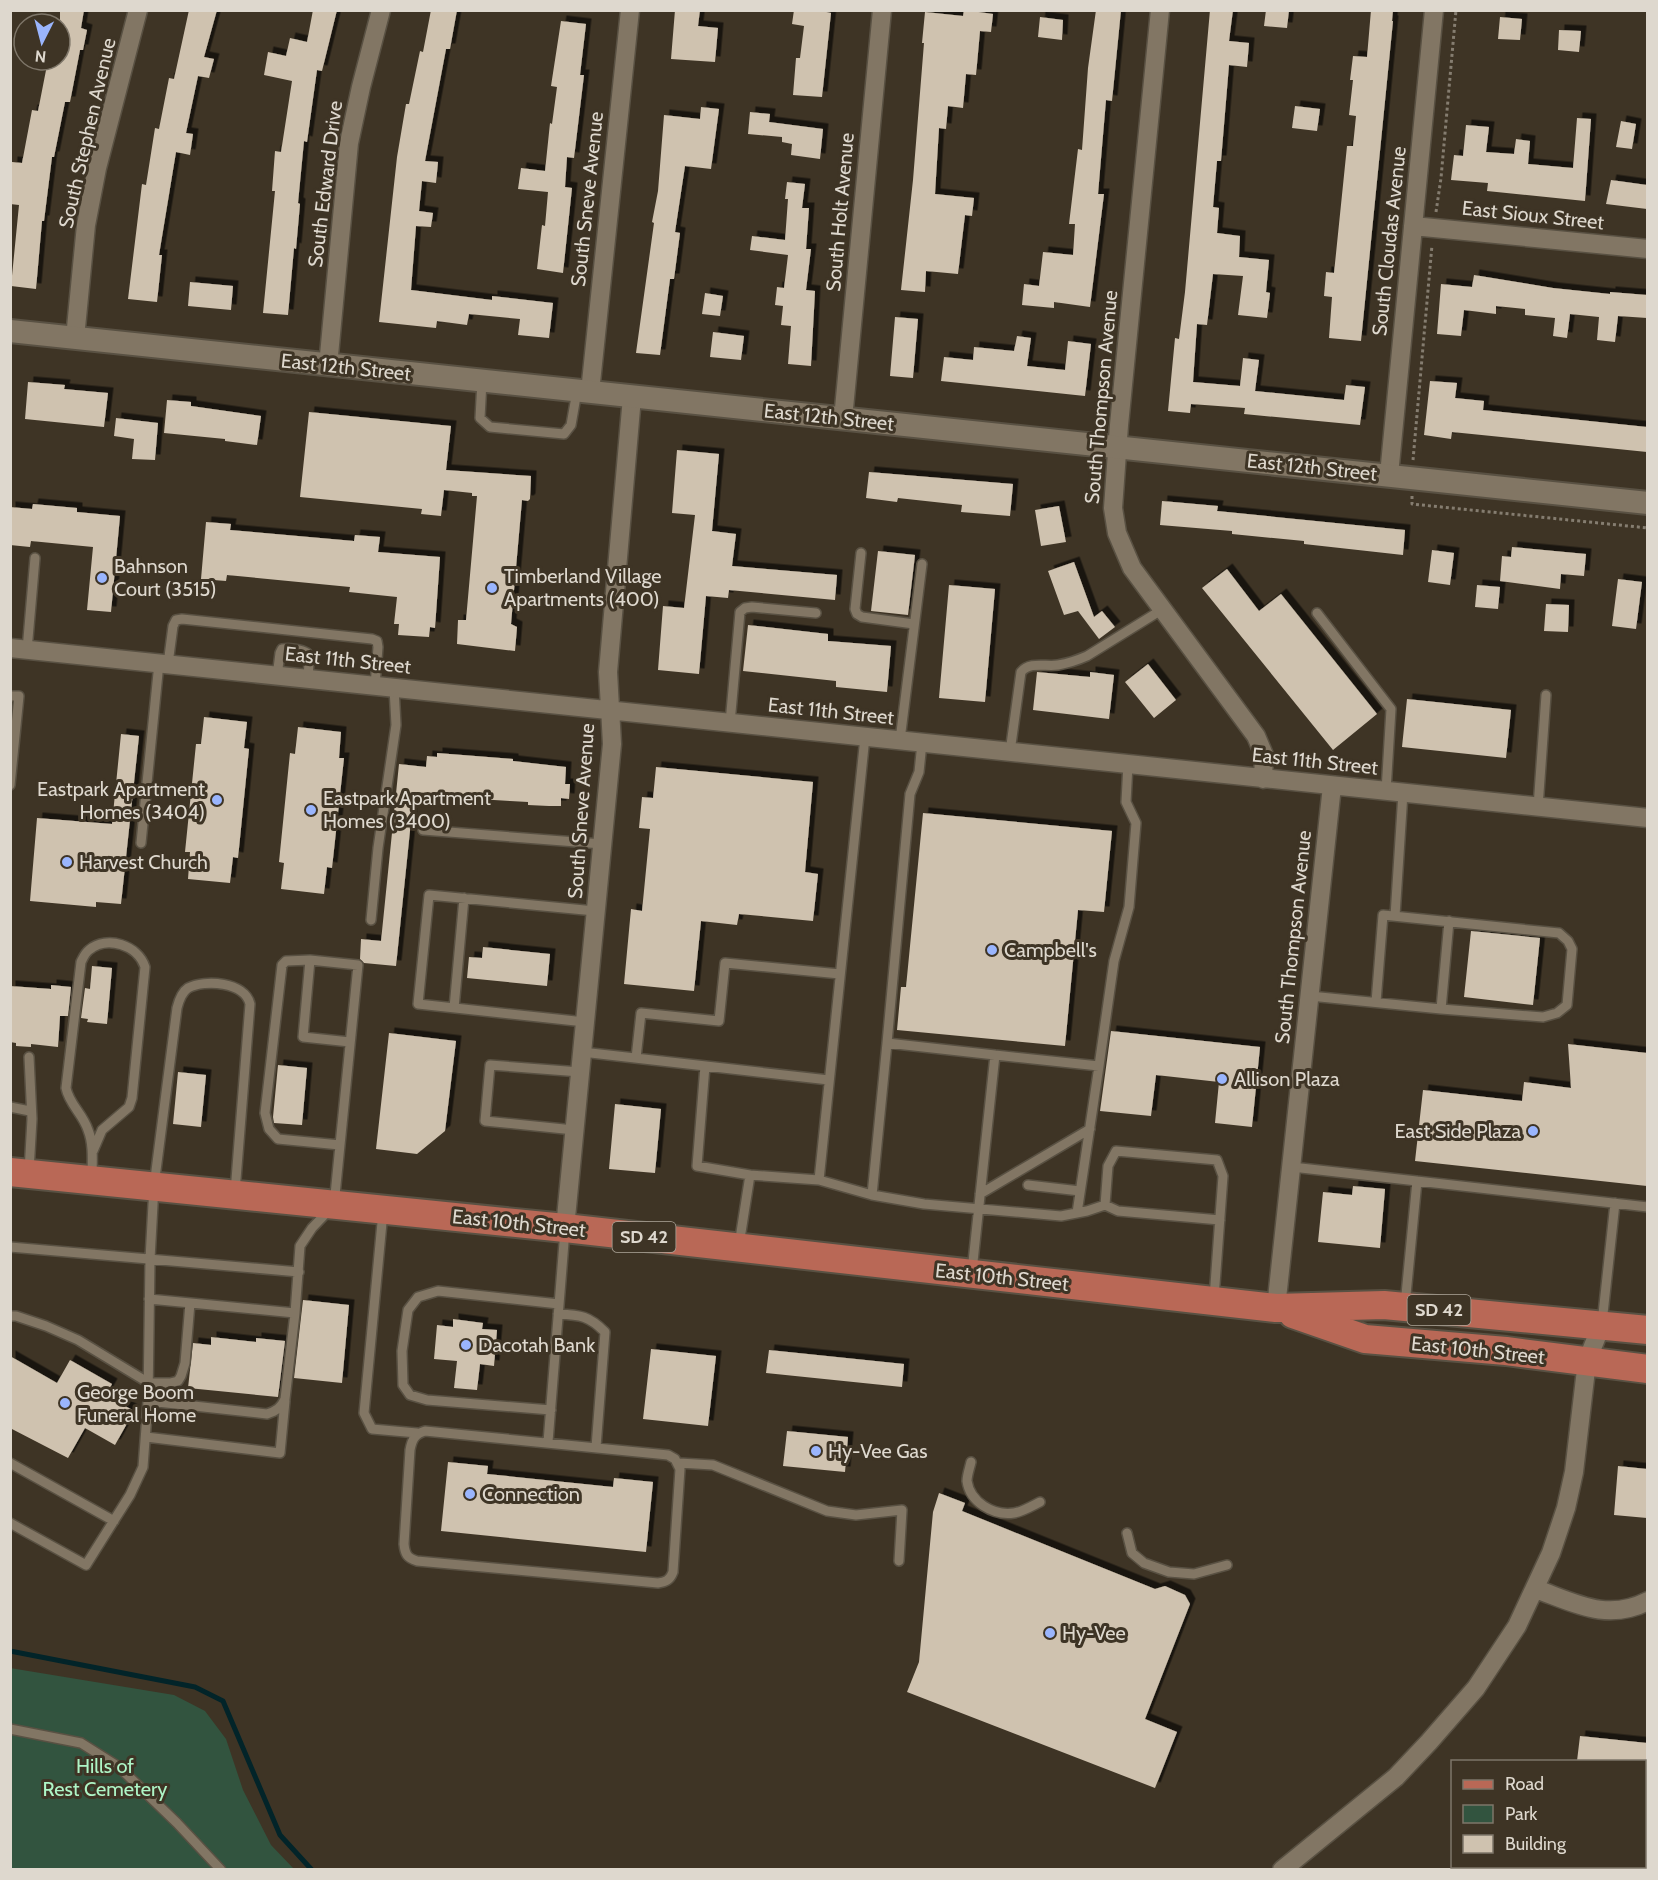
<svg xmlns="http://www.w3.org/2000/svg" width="1658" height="1880" font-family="Cabin,sans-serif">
  <defs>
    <filter id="shadow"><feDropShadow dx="5.5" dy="-5.5" stdDeviation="0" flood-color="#0009"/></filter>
  </defs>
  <rect width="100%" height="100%" fill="#3e3425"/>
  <!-- green -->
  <path fill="#32543f" d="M10 1668 174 1695 205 1711 226 1739 243 1790 271 1845 294 1869H11Z"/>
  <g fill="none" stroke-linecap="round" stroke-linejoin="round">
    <!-- stream -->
    <path stroke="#022429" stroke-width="5" d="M10 1651 195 1687 223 1701 280 1835 312 1870"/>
  </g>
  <!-- building -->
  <path fill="#cfc2af" filter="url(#shadow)" d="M60 10H84L81 28 87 30 83 50H80L70 102H65L54 157H52L44 221H42L36 289 11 286 19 205 10 204 12 162 22 163 32 110 38 111 48 60H60Z
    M189 10H217L204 57 214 59 209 78 198 76 186 133 193 134 190 155 176 152 159 255H162L157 302 128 299 142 184 146 185 155 128 159 129 169 78 174 79Z
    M313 10H337L322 71 317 70 307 142 304 141 298 203 300 204 296 249 294 248 288 315 263 313 275 191H272L275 151 281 152 292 81 264 75 268 52 286 56 290 38 307 42Z
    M431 10H457L450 49H446L425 161 438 162 436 183 422 181 419 211 433 213 431 227 416 226 411 290 492 300V296L553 303 549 338 518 335 520 319 469 314 467 325 437 321 436 328 379 322 397 157 406 104H409L420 51 423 52Z
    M675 10H700L698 26 718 28 715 62 671 59Z
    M794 10H817L831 13 822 97 793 95 796 58H800L804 26 792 24Z
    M964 10 993 14 991 32 980 31 976 75 966 74 963 108 948 106 946 129 939 128 935 194 974 198 972 216 965 215 958 274 926 271 925 292 901 290 913 180 924 43H922L925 12 963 16Z
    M1096 10H1121L1112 101 1106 100 1098 194H1104L1090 307 1054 302V308L1022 305 1024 284 1039 286 1043 252 1073 255 1075 224H1069L1078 149 1082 150 1088 68Z
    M1210 10H1233L1229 41 1249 43 1247 67 1229 65 1221 161H1217L1213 207 1219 208 1217 233 1240 236 1239 257 1269 260 1266 292 1270 293 1267 318 1238 315 1243 276 1213 274 1207 325 1197 324 1193 382 1240 386 1243 358 1259 360 1255 391 1344 400 1346 385 1365 387 1360 425 1244 414 1245 408 1191 404 1190 413 1168 411 1175 338 1179 339 1185 292Z
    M1266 10H1289L1287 28 1264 26Z
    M1371 10H1393L1392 21H1393L1361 341 1329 338 1332 297 1324 296 1326 272 1334 273 1347 146H1353L1356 116 1349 115 1353 80H1350L1353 56 1367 57Z
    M1040 17 1063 20 1062 40 1038 37Z
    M1500 17 1522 19 1520 40 1498 39Z
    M561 21 586 24 580 75H584L574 158 567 157 565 187 572 188 563 273 537 269 542 225 545 226 548 192 518 189 521 168 545 171 550 123 552 124 557 87 551 86Z
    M1559 30 1581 31 1579 52 1558 50Z
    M1295 106 1320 109 1317 131 1292 128Z
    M701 107 719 109 711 169 685 166 675 232 680 233 674 279H670L660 355 636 353 654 223 652 222 658 191 664 115 700 119Z
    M750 112 770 114 769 122 823 129 820 159 791 155 792 144 782 142V137L748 134Z
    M1577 118 1591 119 1585 201 1487 191 1488 183 1451 180 1454 155 1463 156 1466 125 1489 127 1486 152 1514 154 1516 139 1530 141 1528 164 1573 168Z
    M1621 121 1636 124 1632 149 1616 147Z
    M1611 180 1647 185V209L1606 204Z
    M787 182 805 184 802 208H809L806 249H811L806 290 815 291 811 366 788 364 791 326 781 325 783 306 775 305 777 287 784 288 788 255 750 250 752 236 785 240 788 199H785Z
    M1474 275 1553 288 1610 294V292L1647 295V318L1618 316 1615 342 1597 340 1599 317 1570 314 1567 338 1553 336 1555 318 1525 315V309L1496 306V314L1464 310 1461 336 1437 334 1441 284 1472 287Z
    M190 282 233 286 231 310 188 306Z
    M705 293 723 296 720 316 702 314Z
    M895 317 918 319 913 378 890 376Z
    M713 332 744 336 741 360 710 357Z
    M1017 336 1031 338 1027 366 1065 370 1068 341 1091 344 1085 396 941 381 944 357 973 360 974 347 1014 351Z
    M1430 381 1457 383 1455 398 1484 401 1483 410 1647 427V452L1452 432 1451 439 1424 435Z
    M28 382 65 385 64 389 108 393 104 427 25 419Z
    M167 400 191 402V406L261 416 257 445 225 441V439L164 433Z
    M309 412 451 426 446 470 531 476 530 499 528 501 522 500 511 624 517 627 515 651 457 644 458 620H466L477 496H472V493L444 490 441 516 421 514 422 509 300 497Z
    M116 418 158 423 155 460 132 459 134 439 114 436Z
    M677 450 719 454 712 531 736 534 732 566 837 575 835 600 729 590 728 598 706 596 699 674 658 670 663 606 684 608 695 515 672 513Z
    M869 472 1013 484 1010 516 961 512 962 505 898 498 897 502 866 498Z
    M1162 501 1218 506 1217 511 1405 530 1403 555 1304 544V541L1232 534V531L1160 525Z
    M33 504 77 508V512L120 516 111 612 87 610 93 547 31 541 30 547 10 545V507L32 509Z
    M1059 506 1066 542 1041 546 1035 510Z
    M206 522 231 524 230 530 354 541 355 535 380 537 378 552 440 557 435 628 430 627 429 637 398 635 399 624H394L397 597 349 592 350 587 227 575 226 581 201 579Z
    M1512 547 1586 554 1584 576 1561 574 1560 589 1500 581 1502 556 1511 557Z
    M1432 550 1454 553 1450 585 1428 582Z
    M878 551 915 555 908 615 871 611Z
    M1074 562 1094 617 1102 611 1115 627 1099 639 1078 611 1064 615 1048 571Z
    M1227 569 1259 611 1281 594 1377 714 1333 750 1202 588Z
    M1618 579 1642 582 1636 629 1612 626Z
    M949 585 995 589 985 702 939 698Z
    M1477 585 1500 587 1498 609 1475 607Z
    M1546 604 1569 605 1568 632 1544 631Z
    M748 625 828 634V641L891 646 887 692 836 687V681L743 671Z
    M1148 664 1176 700 1154 718 1125 682Z
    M1037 672 1090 677V672L1114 675 1109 719 1033 710Z
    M1407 699 1511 710 1506 758 1402 747Z
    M204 717 247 722 244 748 249 749 238 858 233 857 230 883 188 879 190 852H185L196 744H201Z
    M298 727 341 732 339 758H344L332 868 327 867 324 894 281 889 284 863 279 862 290 753 295 754Z
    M121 734 139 736 121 904 96 902V907L30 901 37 818 112 824Z
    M437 753 513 759V761L566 767 565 784H570L569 799 561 798V806H549L528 805V802L478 799V797L414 792 396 966 364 963 360 959 361 939 381 941 399 764 426 767 427 756 437 757Z
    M656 767 813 782 805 872 818 874 813 921 739 914 737 925 701 921 694 991 624 984 631 909 642 911 650 829 639 828 642 797 653 798Z
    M923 813 1112 831 1104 912 1078 910 1065 1046 897 1030 901 987H906Z
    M1471 931 1540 938 1533 1005 1464 997Z
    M483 947 550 954 547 986 467 978 469 957 482 958Z
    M92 966 112 968 107 1024 87 1022 88 1019 81 1018 85 988 90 989Z
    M51 985 71 987 68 1016H60L58 1047 31 1044V1047L16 1046V1043L10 1042V986L51 989Z
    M1111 1031 1260 1047 1252 1127 1215 1123 1219 1082 1156 1075 1151 1116 1100 1111Z
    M389 1033 456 1041 445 1131 417 1154 376 1149Z
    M1568 1044 1647 1053V1186L1415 1161 1423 1090 1522 1101 1524 1082 1571 1088Z
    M278 1065 307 1068 302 1125 274 1123 273 1117Z
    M178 1072 206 1075 201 1127 173 1124Z
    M615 1104 661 1109 655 1173 609 1169Z
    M1353 1186 1385 1189 1380 1248 1318 1242 1323 1192 1352 1195Z
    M303 1300 349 1305 342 1383 294 1378Z
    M453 1319 483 1323 482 1329 497 1330 494 1366 480 1364 477 1390 454 1388 457 1361 434 1359 437 1325 453 1327Z
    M211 1337 256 1342V1338L285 1341 278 1397 188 1388 193 1343 211 1345Z
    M651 1349 716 1356 708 1426 643 1419Z
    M769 1350 904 1364 902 1387 766 1373Z
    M10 1356 57 1383 70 1360 112 1384 106 1395 134 1411 115 1445 85 1428 68 1458 10 1428Z
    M787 1431 848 1437 845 1472 783 1466Z
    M448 1462 488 1466 487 1474 613 1487 614 1478 653 1482 646 1552 441 1531Z
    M1618 1466 1647 1469V1518L1614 1515Z
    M939 1493 965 1503 962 1511 1155 1589 1165 1586 1185 1595 1190 1604 1145 1719 1177 1732 1155 1788 907 1692 919 1662 933 1512Z
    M1580 1736 1647 1743V1761H1577Z"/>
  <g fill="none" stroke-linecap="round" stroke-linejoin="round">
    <defs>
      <path id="service" d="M482 381 480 418 490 427 564 434 571 425 577 391
        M861 553 855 609 857 614 862 617 914 624
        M1317 613 1391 709 1386 791
        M27 650 35 558
        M168 664 173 626 176 620 182 619 372 639 377 641 378 647 375 686
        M277 676 280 653 282 649C289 648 301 649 307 653L309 662 308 679
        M10 696H19L10 785
        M730 723 740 612 745 608 752 607 816 613
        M900 740 922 564
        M922 743 919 772 910 794 887 1043 995 1055 972 1271
        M1010 752 1021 672C1030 661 1046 667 1058 665 1069 663 1078 660 1087 656L1163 609
        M1538 807 1546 695
        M423 830 602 844
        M141 843 159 663
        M1395 916 1403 793
        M371 920 378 848 396 725 394 688
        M310 960 286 961 282 965 265 1113 269 1129 278 1139 340 1145
        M1310 996 1441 1009 1449 921
        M1376 1002 1383 915 1559 933 1568 941 1572 949 1567 1005 1557 1013 1543 1017 1441 1009
        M454 1008 464 898
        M585 1022 418 1004 429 895 595 911
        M887 1043 872 1195 924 1204 1061 1216 1087 1211 1105 1205
        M582 1052 829 1080
        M995 1055 1099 1066 1114 961 1129 907 1136 823 1126 802 1128 764
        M636 1058 641 1013 719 1021 725 963 840 974
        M705 1066 697 1166 750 1175
        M10 1107 30 1111
        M574 1130 485 1121 490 1065 580 1072
        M1292 1167 1648 1207
        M29 1171 32 1119 29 1057
        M92 1178C92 1162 94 1145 88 1130 83 1114 69 1104 66 1088L81 962C83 958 85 953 89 950 107 935 138 945 145 967L132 1098 129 1107 102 1130 93 1151
        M819 1180 872 1195
        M1028 1185 1080 1191
        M980 1194 1090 1129
        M383 1212 364 1413 372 1429 417 1433
        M1077 1213 1099 1066
        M739 1245 750 1175 819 1180 865 737
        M10 1247 299 1272
        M1214 1298 1223 1176 1217 1160 1116 1151 1108 1166 1105 1205 1118 1211 1220 1220
        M149 1299 295 1313 300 1246 312 1228 334 1205 358 965 310 960 303 1037 350 1042
        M1405 1305 1417 1181
        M558 1314C581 1315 589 1316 605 1332L596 1447
        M10 1316H16L46 1326 78 1340 149 1383H170L178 1381 181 1376 185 1363 190 1303
        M1602 1323 1615 1203
        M148 1401 267 1414C276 1411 281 1408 285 1399L295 1313
        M551 1410 427 1400 410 1395 403 1385 402 1351 408 1310 418 1297 438 1291 559 1304
        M425 1431 668 1455 675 1459 680 1469 673 1572C670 1580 666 1582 658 1583L417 1561C407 1558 405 1554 404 1544L410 1450C412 1439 415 1434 425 1431Z
        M146 1437 280 1453 285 1401
        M548 1442 565 1230
        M971 1462C970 1467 967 1475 967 1481 970 1502 993 1516 1014 1513 1022 1512 1032 1506 1040 1502
        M10 1463 114 1521
        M679 1463 713 1465 827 1511 856 1515 902 1510 899 1561
        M10 1523 86 1565 130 1495 143 1467 148 1401 150 1259 154 1186 177 1008C179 1000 182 992 188 988 205 979 245 982 250 1004L235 1192
        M1127 1533 1132 1553 1144 1563 1169 1572 1194 1574 1227 1565
        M10 1729 81 1743 119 1767 177 1823 221 1870"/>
      <path id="minor" d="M1160 10 1119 425 1113 508 1117 533 1132 568 1256 736 1264 755 1263 779
        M1413 226 1648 249
        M75 338 86 225 97 168 138 10
        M328 366 349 143 361 87 381 10
        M590 392 630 10
        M843 419 882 10
        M1389 475 1434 10
        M10 648 1648 818
        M565 1228 612 744 608 672 632 397
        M1276 1308 1332 786
        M1536 1589C1575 1603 1607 1622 1648 1601
        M1282 1870 1396 1777 1429 1742 1476 1688 1517 1626 1551 1553 1566 1508 1574 1472 1587 1361 1601 1326"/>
      <path id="tertiary" d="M10 331C556 390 1102 444 1648 503"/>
      <path id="primary" d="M10 1172 565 1228 1276 1308 1384 1305 1648 1330
        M1293 1314 1365 1339 1506 1351 1648 1369"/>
    </defs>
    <!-- service casing -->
    <use href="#service" stroke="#595143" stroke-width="12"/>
    <!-- minor casing -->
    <use href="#minor" stroke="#595143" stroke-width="21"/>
    <!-- tertiary casing -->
    <use href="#tertiary" stroke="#595143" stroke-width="26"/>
    <!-- primary casing -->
    <use href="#primary" stroke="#595143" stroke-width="32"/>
    <!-- path -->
    <path stroke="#857d70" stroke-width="3" stroke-dasharray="3 3" stroke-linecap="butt" d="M1436 212 1441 178 1456 10
      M1413 460 1432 245
      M1412 496V504L1648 528"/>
    <!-- service -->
    <use href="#service" stroke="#827664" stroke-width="9"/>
    <!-- minor -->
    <use href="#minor" stroke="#827664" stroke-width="18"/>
    <!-- tertiary -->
    <use href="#tertiary" stroke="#827664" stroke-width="22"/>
    <!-- primary -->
    <use href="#primary" stroke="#b96856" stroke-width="28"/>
  </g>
  <!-- markers -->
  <g fill="#9ab5fd" stroke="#3e3425" stroke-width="2">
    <circle cx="102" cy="578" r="6"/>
    <circle cx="492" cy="588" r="6"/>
    <circle cx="217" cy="800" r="6"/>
    <circle cx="311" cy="810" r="6"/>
    <circle cx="67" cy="862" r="6"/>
    <circle cx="992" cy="950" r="6"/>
    <circle cx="1222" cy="1079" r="6"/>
    <circle cx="1533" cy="1131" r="6"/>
    <circle cx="466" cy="1345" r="6"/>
    <circle cx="65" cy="1403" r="6"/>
    <circle cx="816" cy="1451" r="6"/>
    <circle cx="470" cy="1494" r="6"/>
    <circle cx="1050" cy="1633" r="6"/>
  </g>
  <g text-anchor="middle" stroke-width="6" stroke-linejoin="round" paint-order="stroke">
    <!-- shield labels -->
    <g fill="#3e3425" stroke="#aea79b" stroke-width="1.5">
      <rect x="612.5" y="1222" width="63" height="30" rx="4.5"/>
      <rect x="1407.5" y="1295" width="63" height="30" rx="4.5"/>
    </g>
    <g font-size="18" font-weight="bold" fill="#ded8ce">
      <text x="644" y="1243">SD 42</text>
      <text x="1439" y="1316">SD 42</text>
    </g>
    <!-- street labels -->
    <g font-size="20" fill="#ded8ce" stroke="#3e3425">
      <text transform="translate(87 133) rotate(-77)" y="7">South Stephen Avenue</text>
      <text transform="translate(325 184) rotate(-83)" y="7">South Edward Drive</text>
      <text transform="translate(587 199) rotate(-84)" y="7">South Sneve Avenue</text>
      <text transform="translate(840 212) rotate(-85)" y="7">South Holt Avenue</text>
      <text transform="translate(1533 215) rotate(6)" y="7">East Sioux Street</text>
      <text transform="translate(1389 241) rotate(-84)" y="7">South Cloudas Avenue</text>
      <text transform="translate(346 367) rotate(6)" y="7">East 12th Street</text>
      <text transform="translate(1101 397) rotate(-85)" y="7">South Thompson Avenue</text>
      <text transform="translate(829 417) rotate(6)" y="7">East 12th Street</text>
      <text transform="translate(1312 467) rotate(6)" y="7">East 12th Street</text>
      <text transform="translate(348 660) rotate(6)" y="7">East 11th Street</text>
      <text transform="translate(831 711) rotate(6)" y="7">East 11th Street</text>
      <text transform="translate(1315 761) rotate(6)" y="7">East 11th Street</text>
      <text transform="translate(581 811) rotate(-86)" y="7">South Sneve Avenue</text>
      <text transform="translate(1293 937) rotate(-84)" y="7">South Thompson Avenue</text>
      <text transform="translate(519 1223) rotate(6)" y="7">East 10th Street</text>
      <text transform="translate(1002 1277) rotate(6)" y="7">East 10th Street</text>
      <text transform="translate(1478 1350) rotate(6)" y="7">East 10th Street</text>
    </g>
    <!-- poi labels -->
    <g font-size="20" fill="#ded8ce" stroke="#3e3425" text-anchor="start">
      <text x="114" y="573">Bahnson<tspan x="114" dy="23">Court (3515)</tspan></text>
      <text x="504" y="583">Timberland Village<tspan x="504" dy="23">Apartments (400)</tspan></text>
      <text x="205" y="796" text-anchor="end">Eastpark Apartment<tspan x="205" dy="23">Homes (3404)</tspan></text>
      <text x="323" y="805">Eastpark Apartment<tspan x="323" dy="23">Homes (3400)</tspan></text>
      <text x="79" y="869">Harvest Church</text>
      <text x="1004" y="957">Campbell's</text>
      <text x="1234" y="1086">Allison Plaza</text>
      <text x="1521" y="1138" text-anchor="end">East Side Plaza</text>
      <text x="478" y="1352">Dacotah Bank</text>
      <text x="77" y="1399">George Boom<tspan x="77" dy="23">Funeral Home</tspan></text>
      <text x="828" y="1458">Hy-Vee Gas</text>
      <text x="482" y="1501">Connection</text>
      <text x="1062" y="1640">Hy-Vee</text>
    </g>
    <!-- park labels -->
    <g font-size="20" fill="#aef5c6" stroke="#3e3425">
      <text x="105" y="1773">Hills of<tspan x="105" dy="23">Rest Cemetery</tspan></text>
    </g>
  </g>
  <!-- border -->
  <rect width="1658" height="1880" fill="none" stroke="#ded8ce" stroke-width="24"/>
  <!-- legend -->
  <rect x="1451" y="1760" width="195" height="108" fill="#3e3425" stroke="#7e7669" stroke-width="1.5"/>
  <rect x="1463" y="1780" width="30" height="9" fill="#b96856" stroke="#7e7669" stroke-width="1.5"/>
  <text x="1505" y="1790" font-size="18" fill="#ded8ce">Road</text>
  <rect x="1463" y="1805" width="30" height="18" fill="#32543f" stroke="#7e7669" stroke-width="1.5"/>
  <text x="1505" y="1820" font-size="18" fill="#ded8ce">Park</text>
  <rect x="1463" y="1835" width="30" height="18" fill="#cfc2af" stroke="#7e7669" stroke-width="1.5"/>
  <text x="1505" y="1850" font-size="18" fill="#ded8ce">Building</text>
  <!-- north arrow -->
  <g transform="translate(42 42) rotate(186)"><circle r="28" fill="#3e3425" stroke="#7e7669" stroke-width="1.5"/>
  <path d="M0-4.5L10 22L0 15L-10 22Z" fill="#9ab5fd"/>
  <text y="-9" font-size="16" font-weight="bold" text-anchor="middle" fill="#ded8ce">N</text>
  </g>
</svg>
